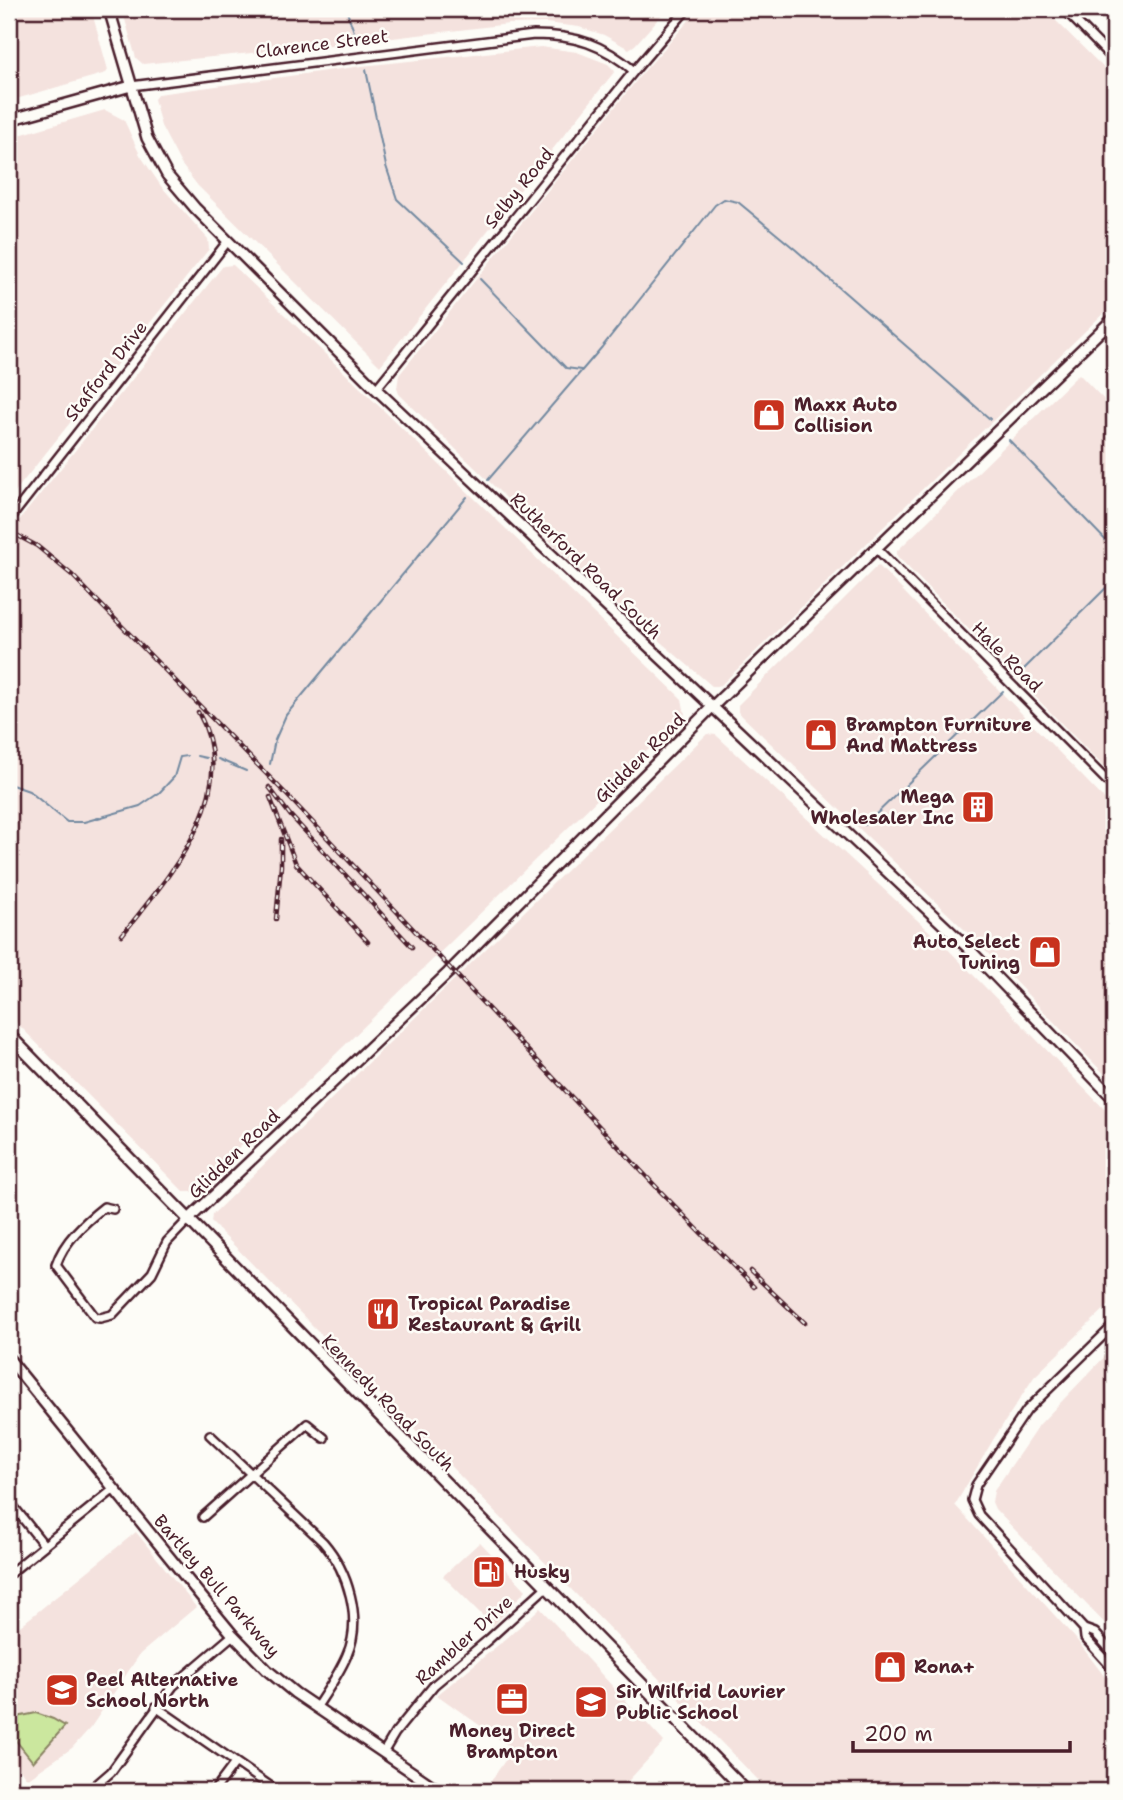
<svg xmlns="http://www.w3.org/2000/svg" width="1123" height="1800" font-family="'Shantell Sans',sans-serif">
  <rect width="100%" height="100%" fill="#fdfcf7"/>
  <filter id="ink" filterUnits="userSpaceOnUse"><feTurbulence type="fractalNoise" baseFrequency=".0143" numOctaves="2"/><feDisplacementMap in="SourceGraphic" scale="14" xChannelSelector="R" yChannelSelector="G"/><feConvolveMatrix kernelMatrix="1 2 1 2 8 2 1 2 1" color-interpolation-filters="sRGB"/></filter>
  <g filter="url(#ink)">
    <!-- built -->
    <path fill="#f4e2de" d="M9 9H91L108 70 106 73 9 101Z
      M122 9H667L635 45 629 49 604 35 579 27 546 23 509 24 351 43 143 64 136 58Z
      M699 9H1044L1114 78V303L721 685 717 686H712L608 597 399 394 397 388 399 375 640 76Z
      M541 47 577 52 608 64 615 71 380 366 198 186 181 164 161 126 154 99 158 94 362 66Z
      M105 110 124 120 140 155 161 186 208 239 209 249 9 499V138Z
      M233 265 682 699 685 714 194 1192H184L9 1015V533L223 266Z
      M1079 374 1114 410V777L897 556V551Z
      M878 565 1114 809V1084L970 935 738 712V705Z
      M707 734 716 735 940 941 1114 1119V1300L1034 1377 993 1440 955 1505 1076 1639 1114 1689V1767L1095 1791H769L211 1222 212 1215Z
      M1114 1347V1633L995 1509 992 1502 994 1491 1039 1425Z
      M136 1532 196 1607 140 1654 91 1727 72 1748 27 1779 9 1754V1635Z
      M480 1542 526 1590 493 1626 443 1576Z
      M540 1608 664 1742 619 1791H484L513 1749 437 1695 507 1638Z"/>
    <!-- pitch -->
    <path fill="#cbe79e" stroke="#8a8364" stroke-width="2" d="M36 1713 53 1719 65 1726 33 1762 9 1732V1722L17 1717Z"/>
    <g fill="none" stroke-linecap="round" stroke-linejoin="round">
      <!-- stream -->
      <path stroke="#7289a0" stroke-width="2" d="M346 9 358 43
        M366 70 386 166 397 199 464 262
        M480 279 566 368 581 370
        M1009 440 1114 549
        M488 480 602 347 715 205 724 199 738 202 796 250 990 419
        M1021 672 1114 580
        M197 756 206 758
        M218 759 246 771
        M270 764 275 740 286 715 467 497
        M9 784 29 791 67 822H84L140 806 159 793 174 777 180 757 187 756
        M865 825 1003 691"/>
      <defs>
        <path id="minor" d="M1064 9 1114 60
          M131 86 534 35C575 35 603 44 634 71
          M376 389 634 71 687 9
          M9 520 228 241
          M877 549 1114 788
          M113 1209 104 1207C85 1222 64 1241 56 1265L95 1317 100 1318 112 1315 152 1273 167 1242 187 1221
          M1114 1325 1027 1410 976 1485 972 1500 979 1515 1084 1629 1095 1633 1114 1654
          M210 1435 323 1542C348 1571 363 1619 347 1655 339 1674 327 1691 316 1708
          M9 1501 44 1545
          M203 1517 307 1424 324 1438
          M9 1574 114 1489
          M1084 1629 1085 1638 1114 1670
          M156 1707 277 1791
          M383 1753 395 1733 434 1685 489 1639 545 1588
          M89 1791 111 1772 173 1686 233 1635
          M214 1791 235 1763"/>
        <path id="tertiary" d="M109 9 147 138 167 175 195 208 376 389 968 948 1114 1099
          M9 120 131 86
          M187 1221 448 973 711 708 1114 318
          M9 1359 200 1595 233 1635 267 1670 295 1693 440 1791"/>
        <path id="secondary" d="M9 1035C253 1288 499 1540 746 1791"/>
      </defs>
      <!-- minor casing -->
      <use href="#minor" stroke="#4a1f2b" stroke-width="12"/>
      <!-- tertiary casing -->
      <use href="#tertiary" stroke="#4a1f2b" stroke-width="14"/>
      <!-- secondary casing -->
      <use href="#secondary" stroke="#4a1f2b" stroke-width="15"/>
      <!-- minor -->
      <use href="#minor" stroke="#fdfcf7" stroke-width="7"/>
      <!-- tertiary -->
      <use href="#tertiary" stroke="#fdfcf7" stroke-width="9"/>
      <!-- secondary -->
      <use href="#secondary" stroke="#fdfcf7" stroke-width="10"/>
      <defs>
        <path id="rail" d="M9 531 37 546 72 575 285 793 661 1192 754 1287
          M269 787 290 815 412 947
          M270 797 296 864 368 942
          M276 919 281 866V839
          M122 935C170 875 244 793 198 712
          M750 1271 805 1323"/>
      </defs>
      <!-- rail casing -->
      <use href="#rail" stroke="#4a1f2b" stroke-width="4.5"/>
      <!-- rail -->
      <use href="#rail" stroke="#fdfcf7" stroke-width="2" stroke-dasharray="5" stroke-linecap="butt"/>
    </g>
  </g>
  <!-- icons -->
  <defs>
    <symbol id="shop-square" viewBox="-11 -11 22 22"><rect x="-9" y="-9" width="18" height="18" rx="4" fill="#c8321e" stroke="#fdfcf7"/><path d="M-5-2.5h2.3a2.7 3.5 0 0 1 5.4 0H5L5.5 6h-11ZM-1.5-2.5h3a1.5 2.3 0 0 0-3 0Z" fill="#fff"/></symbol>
    <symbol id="building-square" viewBox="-11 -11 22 22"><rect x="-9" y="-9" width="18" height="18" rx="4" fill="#c8321e" stroke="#fdfcf7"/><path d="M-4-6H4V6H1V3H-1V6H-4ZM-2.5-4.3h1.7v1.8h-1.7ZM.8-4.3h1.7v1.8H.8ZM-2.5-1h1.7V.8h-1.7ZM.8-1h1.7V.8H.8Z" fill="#fff"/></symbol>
    <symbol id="restaurant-square" viewBox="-11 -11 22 22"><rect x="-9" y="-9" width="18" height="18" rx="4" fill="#c8321e" stroke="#fdfcf7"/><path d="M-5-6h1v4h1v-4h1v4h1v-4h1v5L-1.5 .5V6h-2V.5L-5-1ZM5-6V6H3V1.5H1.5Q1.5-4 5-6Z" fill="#fff"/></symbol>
    <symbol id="fuel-square" viewBox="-11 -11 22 22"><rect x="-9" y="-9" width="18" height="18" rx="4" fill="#c8321e" stroke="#fdfcf7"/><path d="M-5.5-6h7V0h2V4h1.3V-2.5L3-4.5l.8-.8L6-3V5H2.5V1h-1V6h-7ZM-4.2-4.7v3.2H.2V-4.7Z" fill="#fff"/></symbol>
    <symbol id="school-square" viewBox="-11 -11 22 22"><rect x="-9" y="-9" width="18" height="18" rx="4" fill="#c8321e" stroke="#fdfcf7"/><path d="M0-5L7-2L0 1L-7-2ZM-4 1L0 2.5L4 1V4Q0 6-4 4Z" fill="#fff"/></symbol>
    <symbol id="office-square" viewBox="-11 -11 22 22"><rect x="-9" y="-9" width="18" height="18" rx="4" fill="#c8321e" stroke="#fdfcf7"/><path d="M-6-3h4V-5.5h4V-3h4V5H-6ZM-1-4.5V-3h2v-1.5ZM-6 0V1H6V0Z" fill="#fff"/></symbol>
  </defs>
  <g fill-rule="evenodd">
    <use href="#shop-square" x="750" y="396" width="38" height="38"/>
    <use href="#shop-square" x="802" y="716" width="38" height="38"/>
    <use href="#building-square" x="959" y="788" width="38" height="38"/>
    <use href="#shop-square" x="1026" y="933" width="38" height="38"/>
    <use href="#restaurant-square" x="364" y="1295" width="38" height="38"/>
    <use href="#fuel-square" x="470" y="1553" width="38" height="38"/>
    <use href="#shop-square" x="871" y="1648" width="38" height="38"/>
    <use href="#school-square" x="43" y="1671" width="38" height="38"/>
    <use href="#office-square" x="493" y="1680" width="38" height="38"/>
    <use href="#school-square" x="572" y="1683" width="38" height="38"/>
  </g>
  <g text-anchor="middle" stroke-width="5" stroke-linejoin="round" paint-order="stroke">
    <!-- street labels -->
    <g font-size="18" fill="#4a1f2b" stroke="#fdfcf7">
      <text transform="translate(322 44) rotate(-7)" y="6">Clarence Street</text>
      <text transform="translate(519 188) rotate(-51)" y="6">Selby Road</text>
      <text transform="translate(106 371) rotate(-52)" y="6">Stafford Drive</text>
      <text transform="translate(586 566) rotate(44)" y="6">Rutherford Road South</text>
      <text transform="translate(1007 657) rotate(45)" y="6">Hale Road</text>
      <text transform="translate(640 758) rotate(-45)" y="6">Glidden Road</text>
      <text transform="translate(234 1154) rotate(-44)" y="6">Glidden Road</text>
      <text transform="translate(388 1403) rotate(46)" y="6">Kennedy Road South</text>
      <text transform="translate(217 1586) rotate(49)" y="6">Bartley Bull Parkway</text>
      <text transform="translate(464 1640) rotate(-42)" y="6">Rambler Drive</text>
    </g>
    <!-- poi labels -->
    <g font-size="18" font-weight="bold" fill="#4a1f2b" stroke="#fdfcf7" text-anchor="start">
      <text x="794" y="411">Maxx Auto<tspan x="794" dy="21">Collision</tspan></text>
      <text x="846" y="731">Brampton Furniture<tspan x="846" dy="21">And Mattress</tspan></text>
      <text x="954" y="803" text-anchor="end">Mega<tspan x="954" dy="21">Wholesaler Inc</tspan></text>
      <text x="1020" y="948" text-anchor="end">Auto Select<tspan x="1020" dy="21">Tuning</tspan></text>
      <text x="408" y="1310">Tropical Paradise<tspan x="408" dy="21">Restaurant &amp; Grill</tspan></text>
      <text x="514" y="1578">Husky</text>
      <text x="914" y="1673">Rona+</text>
      <text x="86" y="1686">Peel Alternative<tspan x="86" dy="21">School North</tspan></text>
      <text x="616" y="1698">Sir Wilfrid Laurier<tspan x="616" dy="21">Public School</tspan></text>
      <text x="512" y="1737" text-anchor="middle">Money Direct<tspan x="512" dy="21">Brampton</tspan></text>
    </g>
  </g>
  <!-- margin -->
  <rect width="1123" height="1800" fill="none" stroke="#fdfcf7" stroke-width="35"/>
  <rect x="18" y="18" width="1088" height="1765" fill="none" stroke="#4a1f2b" stroke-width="2.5" filter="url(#ink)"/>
  <!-- scale -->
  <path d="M853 1741v10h217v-10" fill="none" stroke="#4a1f2b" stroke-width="3.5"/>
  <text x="864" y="1741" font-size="21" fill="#4a1f2b" stroke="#fdfcf7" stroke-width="5" paint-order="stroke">200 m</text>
</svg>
